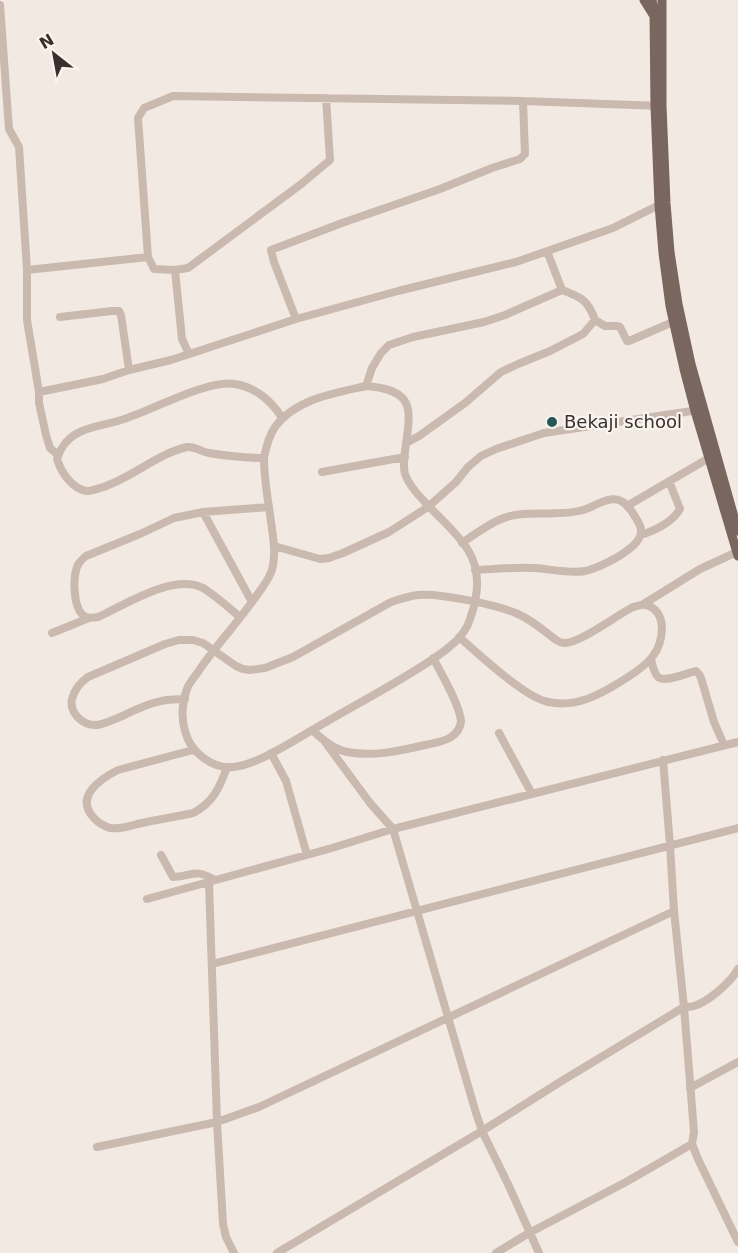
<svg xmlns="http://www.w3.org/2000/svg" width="738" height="1253" font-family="'DejaVu Sans',sans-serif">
  <rect width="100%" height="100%" fill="#f2eae2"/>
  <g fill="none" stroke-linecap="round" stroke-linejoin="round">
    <!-- minor -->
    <path stroke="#cab9af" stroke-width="8" d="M0 5 9 129 19 147 27 270V320L39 392V403L46 435 50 448 58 455
      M326 98 330 160 300 185 188 268 175 270 154 269 148 257 138 118 144 108 173 96 523 101 661 106
      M547 251 562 290
      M27 270 148 257
      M175 270 182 339 189 354
      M60 317 112 311H119L121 315 129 370
      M296 319 274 262 271 250 342 223 440 189 492 168 520 159 525 154 523 101
      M366 386C416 390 411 409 405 451 404 458 403 466 405 474 409 485 416 493 424 501 438 517 457 532 468 550 481 571 478 597 470 619 467 630 457 641 448 648 432 661 414 671 396 682 369 698 341 713 314 729 293 741 257 765 233 767 212 769 190 752 185 731 181 718 182 702 187 689 189 682 196 676 200 669 218 643 240 620 257 595 263 587 269 579 272 570 277 552 272 532 270 514 267 495 264 477 264 458 266 447 269 436 275 427 295 399 335 393 366 386Z
      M366 386 372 368 381 353 389 345 413 337 484 322 505 315 562 290C581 297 588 300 595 320L605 326H618L620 327 627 341H629L673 322
      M39 392 103 379 129 370 171 360 296 319 398 291 516 262 613 228 659 205
      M406 443 419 436 465 403 501 372 518 364 550 351 583 334 595 320
      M264 458C245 458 227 456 209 453 201 452 195 446 187 447 156 454 131 479 100 488 96 489 91 491 87 491 72 489 61 472 57 459 60 449 67 439 76 434 89 426 106 425 121 420 149 412 207 379 235 384 255 387 272 401 282 418
      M322 472 405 457
      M627 506 709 458
      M203 512 252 602
      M641 535C656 530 672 523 680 509L669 481
      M462 543C475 534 487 525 501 519 527 508 556 518 583 510 594 507 609 495 621 501 628 504 632 512 636 518 638 522 641 526 641 530 643 548 599 568 585 571 572 574 549 569 535 568 515 567 495 569 475 570
      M274 546 320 559 329 558 343 553 389 532 428 507 456 482 468 467 481 456 496 449 544 433 699 410
      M642 605 700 569 737 552
      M240 617C229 608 215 595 203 588 173 573 125 605 98 617 93 618 87 619 83 615 73 607 72 574 79 563 79 562 85 557 86 556L140 534 174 518 203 512 269 507
      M52 633 89 618
      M651 659C652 664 654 673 658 677 665 683 687 673 696 671L699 674 701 678 714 722 724 745
      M185 699C167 699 156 701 140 708 127 713 110 723 97 725 83 726 69 713 72 699 74 690 81 682 88 677L165 644 179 640H193L203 643 236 666 243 669 250 670 265 668 293 657 391 602C400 599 409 596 418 595 440 593 498 605 518 614 532 620 544 631 556 640 559 642 562 643 565 643 582 642 617 615 633 607 637 606 642 604 646 605 668 611 664 642 653 656 642 671 598 697 580 701 571 704 557 704 548 702 524 697 479 654 459 637
      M312 730C322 739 333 749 347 752 373 757 399 751 425 745 434 743 444 742 451 737 456 734 460 728 461 722 461 707 441 673 433 658
      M499 733 532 794
      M325 742 370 803 393 829 476 1113 482 1131 508 1184 539 1253
      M193 750 118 770C100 779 74 797 94 818 98 823 104 826 110 828 121 830 132 825 142 823 159 819 176 817 193 813 213 803 220 787 227 767
      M271 753 286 781 307 855
      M663 760 670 845 674 911 684 1007 694 1132 692 1144 698 1159 738 1242
      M161 855 173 877C193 876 195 868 215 880
      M209 882 217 1122 223 1224 226 1237 234 1253
      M147 899 332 848 393 829 738 742
      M212 964 738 828
      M690 1088 738 1062
      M97 1147 217 1122 259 1107 674 911
      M277 1253 482 1131 560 1082 684 1007C687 1007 691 1007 694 1006 708 1002 731 982 738 969
      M496 1253 529 1233 626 1182 692 1144"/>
    <!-- major -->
    <path stroke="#79665f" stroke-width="9" d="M644 0 654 16
      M652 0 654 11 655 106 659 205 663 253 670 306 684 369 695 411 738 556
      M662 0V106L666 203 670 252 678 304 691 364 738 531"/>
  </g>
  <!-- markers -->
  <circle fill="#255757" stroke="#faf4ef" stroke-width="2" cx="552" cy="422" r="6"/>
  <g text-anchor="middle" stroke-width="4.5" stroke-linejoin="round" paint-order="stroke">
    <!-- poi labels -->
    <g font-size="18" fill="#392f2c" stroke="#faf4ef" text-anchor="start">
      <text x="564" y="428">Bekaji school</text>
    </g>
  </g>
  <!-- north arrow -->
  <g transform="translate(54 54) rotate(329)" stroke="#faf4ef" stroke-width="4.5" paint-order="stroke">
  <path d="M0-4.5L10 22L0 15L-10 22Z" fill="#392f2c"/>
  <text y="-9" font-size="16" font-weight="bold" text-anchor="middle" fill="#392f2c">N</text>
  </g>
</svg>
